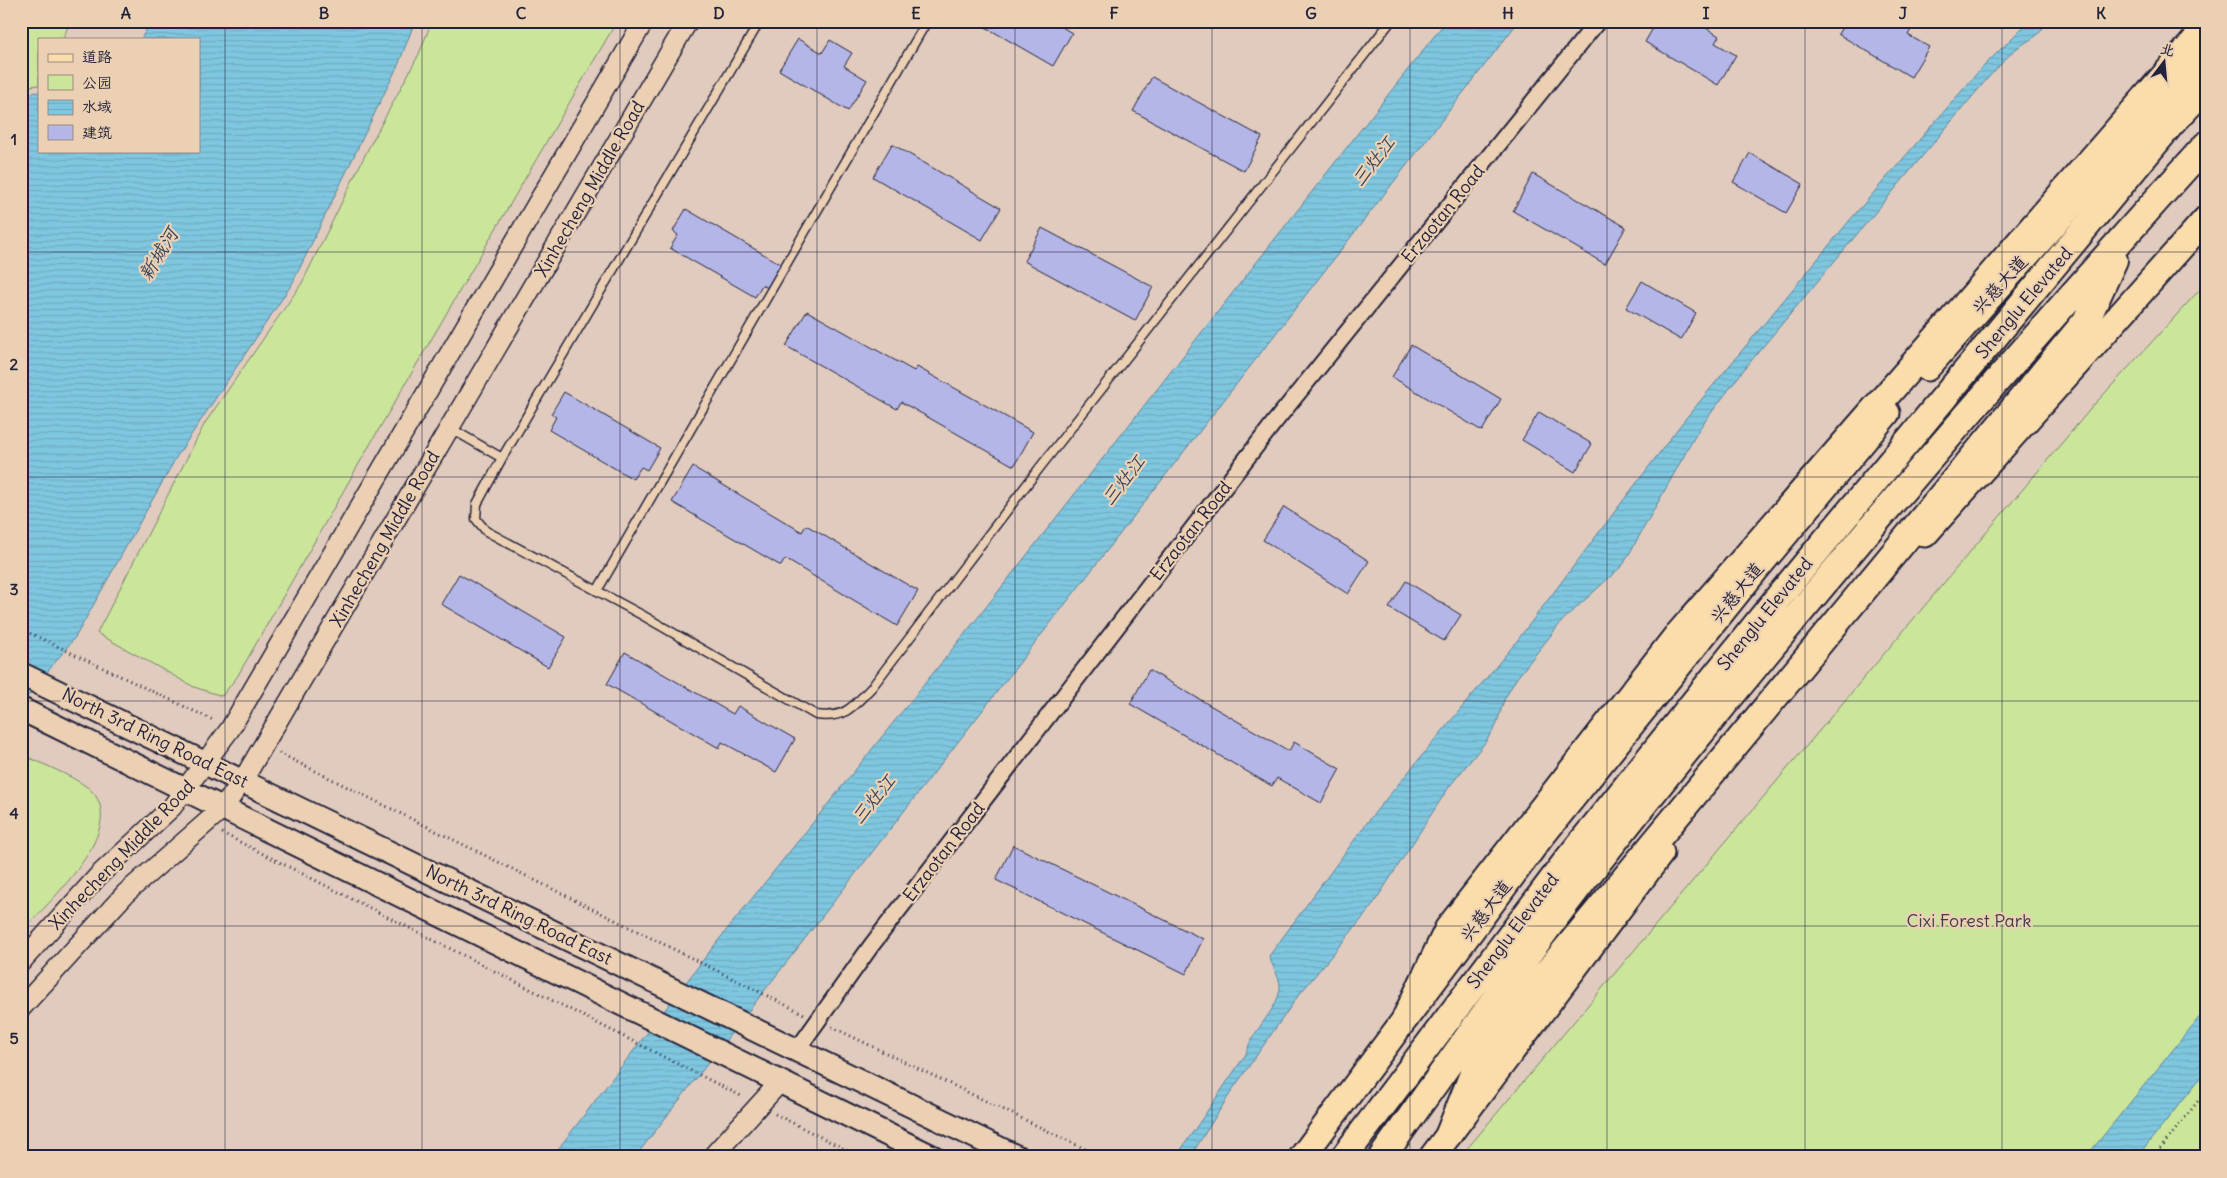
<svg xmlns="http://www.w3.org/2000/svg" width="2227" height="1178" font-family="Delius,'LXGW WenKai TC',sans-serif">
  <defs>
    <pattern id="water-rules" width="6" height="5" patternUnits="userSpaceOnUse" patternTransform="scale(1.25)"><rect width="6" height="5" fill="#7fc7e0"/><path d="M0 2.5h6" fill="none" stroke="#6dabc1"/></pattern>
  </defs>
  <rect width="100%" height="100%" fill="#e1cbbe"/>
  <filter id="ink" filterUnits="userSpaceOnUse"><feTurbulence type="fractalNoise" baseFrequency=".02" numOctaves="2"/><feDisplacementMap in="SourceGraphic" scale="10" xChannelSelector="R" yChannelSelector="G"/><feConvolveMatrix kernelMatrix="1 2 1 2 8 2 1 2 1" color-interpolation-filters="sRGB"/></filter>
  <g filter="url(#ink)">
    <!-- green -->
    <path fill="#cbe59b" stroke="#76846b" d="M21 21H70L63 39H39V85L21 87Z
      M432 21H617L372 441 237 677 222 696 194 687 97 633 205 423 302 283 367 151 419 54Z
      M2206 283V1157H1460L2093 406Z
      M21 754C40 763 71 775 87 787 136 824 46 905 21 932Z"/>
    <!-- water -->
    <path fill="url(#water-rules)" stroke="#5a859e" d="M151 21H415L399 63 292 284 177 456 76 636 21 705V94L39 92V151H199V39H141Z
      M1446 21H1519L635 1157H552L717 942 979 616Z
      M2029 21H2049L2036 36 2014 50 1987 79 1745 368 1699 429 1623 565 1563 620 1516 679 1504 700 1496 726 1484 744 1449 787 1370 909 1298 996 1233 1089 1190 1157H1176L1246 1054C1251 1030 1281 1008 1280 985 1280 979 1271 963 1269 956L1372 816 1513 646 1682 423 1850 220 1979 71Z
      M2206 1009V1071L2137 1157H2086Z"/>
    <!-- building -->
    <path fill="#b4b6e8" stroke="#22223b" d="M975 21H1052L1072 33 1053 66Z
      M1657 21H1677L1684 25 1686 21H1695L1719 36 1715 43 1736 55 1718 85 1645 42Z
      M1846 21H1901L1912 28 1908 35 1929 47 1911 77 1838 34Z
      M798 39 822 53 830 40 852 53 844 66 867 80 848 111 779 70Z
      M1152 77 1262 137 1244 171 1133 111Z
      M892 144 1001 208 982 240 873 177Z
      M1750 153 1803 184 1786 213 1733 182Z
      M1533 174 1626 227 1605 264 1513 211Z
      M686 209 782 265 768 288 762 285 755 297 670 248 678 235 673 231Z
      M1042 228 1153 287 1135 321 1024 261Z
      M1642 281 1696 313 1681 340 1626 308Z
      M807 311 914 371 917 367 1033 432 1014 466 901 402 897 409 786 346Z
      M1411 345 1501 399 1482 431 1392 377Z
      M564 392 660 448 647 470 641 467 633 479 549 430 556 417 551 414Z
      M1539 412 1592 444 1575 472 1522 440Z
      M693 467 802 532 806 525 918 591 897 626 785 559 781 566 672 502Z
      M1284 507 1369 561 1348 594 1263 540Z
      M459 574 566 637 548 667 441 604Z
      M1406 581 1461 615 1444 641 1389 608Z
      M625 652 733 714 738 706 795 739 776 772 722 742 719 748 607 684Z
      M1149 670 1289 751 1294 742 1340 769 1321 803 1277 778 1272 786 1130 704Z
      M1013 845 1203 939 1186 974 996 880Z"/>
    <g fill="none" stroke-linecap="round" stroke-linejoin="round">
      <defs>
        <path id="service" d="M760 21 502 458 477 504 476 519 486 531 642 615 816 715C845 719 854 706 872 687L1041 466 1391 21
          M450 428 502 458
          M597 591 927 21"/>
        <path id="minor" d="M797 1050 871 946 1273 424 1598 21"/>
        <path id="tertiary" d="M21 962 99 875 172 807 230 729 644 21
          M21 1008 126 893 223 808 243 780 688 21
          M712 1157 780 1082"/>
        <path id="secondary" d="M21 674 1017 1157
          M21 709 933 1157"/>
        <path id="primary" d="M1927 368 2160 105 2206 57
          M1925 534 2206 219
          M1302 1157 1538 841 1754 572 1887 413
          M1432 1157 1661 853"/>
        <path id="trunk" d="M1406 1017 1448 929 1676 637 2206 28
          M1449 1134 1482 1051 2086 321 2114 260
          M1344 1157 1565 863 1781 594 2172 123 2206 87
          M1382 1157C1450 1063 1516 967 1587 876 1784 624 1992 382 2206 145"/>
      </defs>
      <!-- service casing -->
      <use href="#service" stroke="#22223b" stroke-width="11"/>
      <!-- minor casing -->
      <use href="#minor" stroke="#22223b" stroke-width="19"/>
      <!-- tertiary casing -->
      <use href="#tertiary" stroke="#22223b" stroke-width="22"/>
      <!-- secondary casing -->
      <use href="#secondary" stroke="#22223b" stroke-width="26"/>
      <!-- primary casing -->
      <use href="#primary" stroke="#22223b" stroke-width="29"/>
      <!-- trunk casing -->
      <use href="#trunk" stroke="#22223b" stroke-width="30"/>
      <!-- path -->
      <path stroke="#22223b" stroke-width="3" stroke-dasharray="1 4" stroke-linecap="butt" d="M21 629 215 721
        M279 753 804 1014
        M222 833 743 1097
        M832 1027 1102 1157
        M775 1114 860 1157
        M2154 1157 2206 1091"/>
      <!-- service -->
      <use href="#service" stroke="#ecd0b3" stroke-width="8"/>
      <!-- minor -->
      <use href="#minor" stroke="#ecd0b3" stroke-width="15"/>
      <!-- tertiary -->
      <use href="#tertiary" stroke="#ecd0b3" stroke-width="19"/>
      <!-- secondary -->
      <use href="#secondary" stroke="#ecd0b3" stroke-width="22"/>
      <!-- primary -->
      <use href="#primary" stroke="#faddab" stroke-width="25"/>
      <!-- trunk -->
      <use href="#trunk" stroke="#faddab" stroke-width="26"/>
    </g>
  </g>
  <!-- grid -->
  <path fill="none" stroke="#22223b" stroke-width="1" stroke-opacity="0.55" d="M225 21V1157M422 21V1157M620 21V1157M817 21V1157M1015 21V1157M1212 21V1157M1410 21V1157M1607 21V1157M1805 21V1157M2002 21V1157M21 252H2206M21 477H2206M21 701H2206M21 926H2206"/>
  <g text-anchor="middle" stroke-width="4.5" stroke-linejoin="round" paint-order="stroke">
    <!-- street labels -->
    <g font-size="18" fill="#22223b" stroke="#ecd0b3">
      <text transform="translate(590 189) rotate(-60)" y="6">Xinhecheng Middle Road</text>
      <text transform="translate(1443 214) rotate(-51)" y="6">Erzaotan Road</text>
      <text transform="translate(2000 285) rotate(-48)" y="6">兴慈大道</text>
      <text transform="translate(2024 303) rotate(-50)" y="6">Shenglu Elevated</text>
      <text transform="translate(1191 531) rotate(-52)" y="6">Erzaotan Road</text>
      <text transform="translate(385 539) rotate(-60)" y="6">Xinhecheng Middle Road</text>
      <text transform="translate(1737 593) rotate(-51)" y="6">兴慈大道</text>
      <text transform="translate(1765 614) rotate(-51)" y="6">Shenglu Elevated</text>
      <text transform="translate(155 738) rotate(26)" y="6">North 3rd Ring Road East</text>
      <text transform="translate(944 852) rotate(-52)" y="6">Erzaotan Road</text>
      <text transform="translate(122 855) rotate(-46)" y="6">Xinhecheng Middle Road</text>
      <text transform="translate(1486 911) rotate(-53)" y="6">兴慈大道</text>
      <text transform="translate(519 915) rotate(26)" y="6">North 3rd Ring Road East</text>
      <text transform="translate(1513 931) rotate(-53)" y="6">Shenglu Elevated</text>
    </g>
    <!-- park labels -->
    <g font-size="18" fill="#3b3f49" stroke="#ecd0b3">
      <text x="1969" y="927">Cixi Forest Park</text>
    </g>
    <!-- water labels -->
    <g font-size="19" font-style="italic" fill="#35435c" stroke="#ecd0b3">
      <text transform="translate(1373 161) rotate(-52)" y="7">三灶江</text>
      <text transform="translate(158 254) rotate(-59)" y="7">新城河</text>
      <text transform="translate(1123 480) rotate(-52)" y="7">三灶江</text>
      <text transform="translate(873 799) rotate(-51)" y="7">三灶江</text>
    </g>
  </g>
  <!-- margin -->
  <rect width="2227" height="1178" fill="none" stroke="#ecd0b3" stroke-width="55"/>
  <!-- legend -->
  <rect x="38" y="38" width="162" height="115" fill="#ecd0b3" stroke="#9b8a83"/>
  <rect x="48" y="54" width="25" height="8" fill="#faddab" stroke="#9b8a83"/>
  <text x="82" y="62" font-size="15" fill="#22223b">道路</text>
  <rect x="48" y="75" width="25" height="15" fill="#cbe59b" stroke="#9b8a83"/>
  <text x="82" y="88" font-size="15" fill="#22223b">公园</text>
  <rect x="48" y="100" width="25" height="15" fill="url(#water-rules)" stroke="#9b8a83"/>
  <text x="82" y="112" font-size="15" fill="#22223b">水域</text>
  <rect x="48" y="125" width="25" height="15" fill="#b4b6e8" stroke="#9b8a83"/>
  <text x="82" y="138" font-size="15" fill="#22223b">建筑</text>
  <!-- north arrow -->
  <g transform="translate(2164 62) rotate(16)" stroke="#ecd0b3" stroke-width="4" paint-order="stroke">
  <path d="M0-4L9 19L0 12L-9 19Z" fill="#22223b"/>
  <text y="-8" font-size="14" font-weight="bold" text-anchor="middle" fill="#22223b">北</text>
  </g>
  <rect x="28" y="28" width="2172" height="1122" fill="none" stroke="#22223b" stroke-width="2"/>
  <g font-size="16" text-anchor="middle" font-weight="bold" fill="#22223b">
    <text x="126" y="19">A</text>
    <text x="324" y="19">B</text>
    <text x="521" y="19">C</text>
    <text x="719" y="19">D</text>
    <text x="916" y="19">E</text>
    <text x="1114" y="19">F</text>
    <text x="1311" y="19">G</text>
    <text x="1508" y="19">H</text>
    <text x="1706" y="19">I</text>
    <text x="1903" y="19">J</text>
    <text x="2101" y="19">K</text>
    <text x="14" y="145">1</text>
    <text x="14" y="370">2</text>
    <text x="14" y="595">3</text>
    <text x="14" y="819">4</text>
    <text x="14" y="1044">5</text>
  </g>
</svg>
